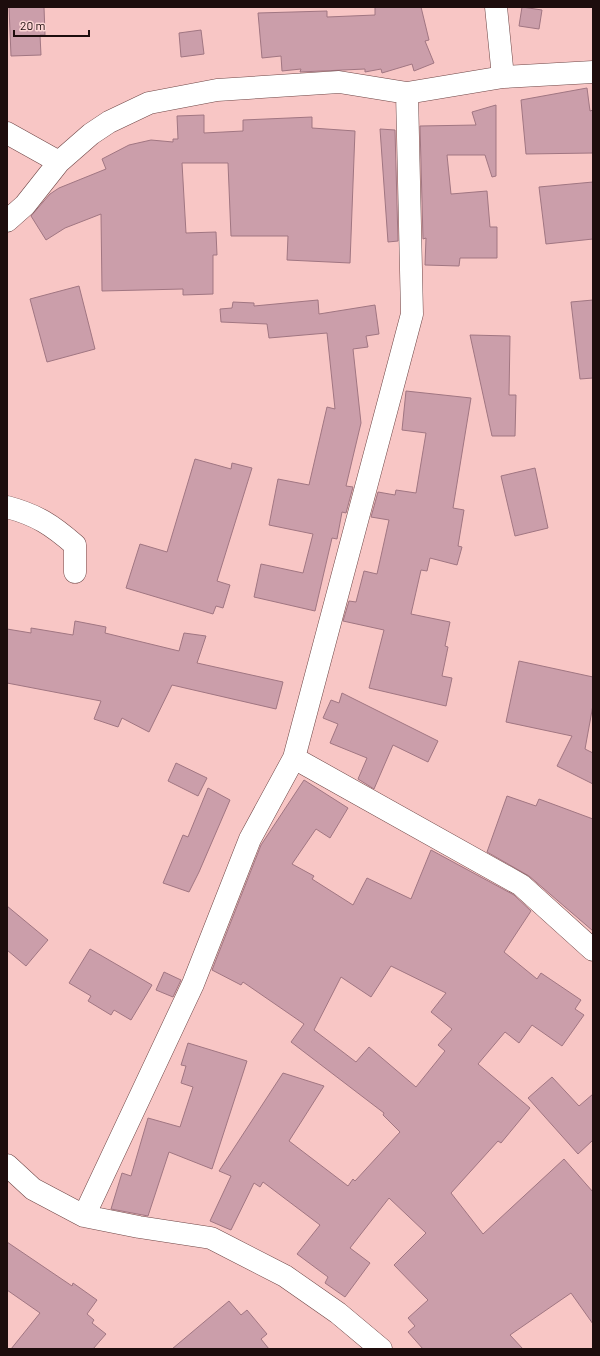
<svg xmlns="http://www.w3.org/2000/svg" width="600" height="1356" font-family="Barlow,sans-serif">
  <rect width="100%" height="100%" fill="#f8c6c5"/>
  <!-- building -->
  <path fill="#cb9eaa" stroke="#a17682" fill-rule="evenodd" d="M9 7H44L45 35H40L41 55 11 56Z
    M375 7H421L429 40 425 41 434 63 414 71 412 64 382 73 381 69 365 72V69L300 72 301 69 282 71 281 56 262 58 258 13 327 11V17L375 15Z
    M522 7 542 10 539 29 519 26Z
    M201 30 204 54 181 57 179 33Z
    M587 88 590 111 593 110V153L526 154 521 100Z
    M496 105V176L492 177 485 155H447L451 194 487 191 490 227H497V258H460L459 266 425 265 426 238 423 239 420 126 476 125 472 112Z
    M204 115V133L243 131V120L312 117V128L355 131 350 263 287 260 288 236H231L228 163H182L186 233 216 232 217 255H213V294L183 295V289L102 291 101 214 65 228 46 240 31 216 50 194 59 188 106 169 102 159 129 145 151 140 173 142V139H178L177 116Z
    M380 129 395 130 398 241 388 242Z
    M593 182V239L546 244 539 187Z
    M79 286 95 349 47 362 30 299Z
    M318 300 319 314 375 305 379 334 366 336 368 347 353 349 361 423 346 486 353 487 346 513 342 512 337 539 332 538 315 611 254 597 261 564 303 573 313 534 269 525 278 479 309 485 327 407 335 409 327 333 269 338 267 324 221 322 220 309 232 308 233 302 254 303V306Z
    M593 300V378L580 379 571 302Z
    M470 335 510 336 509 395H516L515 436H492Z
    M406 391 471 398 453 508 464 510 458 546 462 547 457 565 430 558 427 571 421 570 411 614 450 622 445 646 448 647 442 676 452 678 446 706 369 688 384 630 343 621 349 601 356 602 364 571 377 574 389 520 371 517 378 492 395 495 396 490 416 493 426 433 402 430Z
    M195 459 231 469 232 463 252 468 217 581 230 585 223 608 216 606 213 614 126 588 140 544 167 552Z
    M535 468 548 528 515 536 501 476Z
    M75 621 106 627 105 633 179 651 184 633 206 636 197 663 283 682 276 709 172 685 149 732 122 718 118 727 94 719 101 701 7 683V629L31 633V628L73 635Z
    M519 661 593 677V705L585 749 593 753V784L557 766 572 736 506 722Z
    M342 693 438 741 428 762 393 745 374 789 358 779 367 758 330 743 338 724 323 718 331 700 339 703Z
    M176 763 207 778 198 796 168 781Z
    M304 780 348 808 330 838 316 829 292 864 314 876 312 879 353 905 367 878 411 899 431 850 514 895 531 911 504 952 537 979 541 973 581 1000 575 1009 584 1015 562 1046 532 1025 519 1043 505 1032 478 1064 530 1108 501 1143 498 1141 451 1193 483 1234 564 1159 593 1192V1324L571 1293 510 1335 523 1349H423L408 1332 415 1326 408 1318 428 1300 394 1265 426 1233 389 1198 350 1248 370 1263 345 1297 325 1283 328 1277 297 1254 320 1225 263 1182 260 1187 254 1183 231 1230 210 1221 231 1176 219 1171 283 1073 324 1086 289 1141 348 1186 353 1179 355 1181 400 1132 383 1115 384 1113 291 1042 304 1024 243 982 241 985 212 970 261 845ZM391 966 446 993 431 1012 452 1029 438 1045 445 1051 416 1087 369 1047 356 1062 314 1030 341 977 371 997Z
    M208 788 230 800 199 872 189 892 163 883 183 835 188 837Z
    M507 796 536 806 539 799 593 819V931L529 876 487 852Z
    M7 906 48 940 26 966 7 950Z
    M90 949 152 985 131 1020 114 1010 111 1015 88 1001 91 996 69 983Z
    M164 972 181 980 173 997 156 990Z
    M188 1043 247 1061 212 1169 169 1152 148 1216 111 1209 122 1173 131 1176 148 1118 180 1127 193 1087 181 1083 186 1066 181 1065Z
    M552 1077 579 1106 593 1094V1140L578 1154 528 1098Z
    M7 1242 72 1286 73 1283 97 1300 87 1314 94 1320 92 1323 106 1334 93 1349H11L40 1313 7 1290Z
    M229 1301 241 1315 247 1310 267 1334 261 1339 269 1349H172Z"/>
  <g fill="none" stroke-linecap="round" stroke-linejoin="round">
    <defs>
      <path id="minor" d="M496 7 503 77
        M7 133 59 162
        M7 221 25 205 59 162 91 134 109 122 149 103 217 90 339 82 407 93 503 77 593 72
        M7 507C37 515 52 525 75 545V572
        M294 758 521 885 593 950
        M7 1165 33 1189 84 1216 139 1227 211 1238 285 1276 338 1313 381 1349
        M84 1216 193 984 250 839 294 758 412 314 407 93"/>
    </defs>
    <!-- minor casing -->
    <use href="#minor" stroke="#6f4646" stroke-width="23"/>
    <!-- minor -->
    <use href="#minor" stroke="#fff" stroke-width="22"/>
  </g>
  <!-- border -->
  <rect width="600" height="1356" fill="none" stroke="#1d0d0d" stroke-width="16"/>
  <!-- scale -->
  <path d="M14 30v6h75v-6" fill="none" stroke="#1d0d0d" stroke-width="2"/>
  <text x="20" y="30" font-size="12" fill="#1d0d0d" stroke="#fed6d5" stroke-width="3" paint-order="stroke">20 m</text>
</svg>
